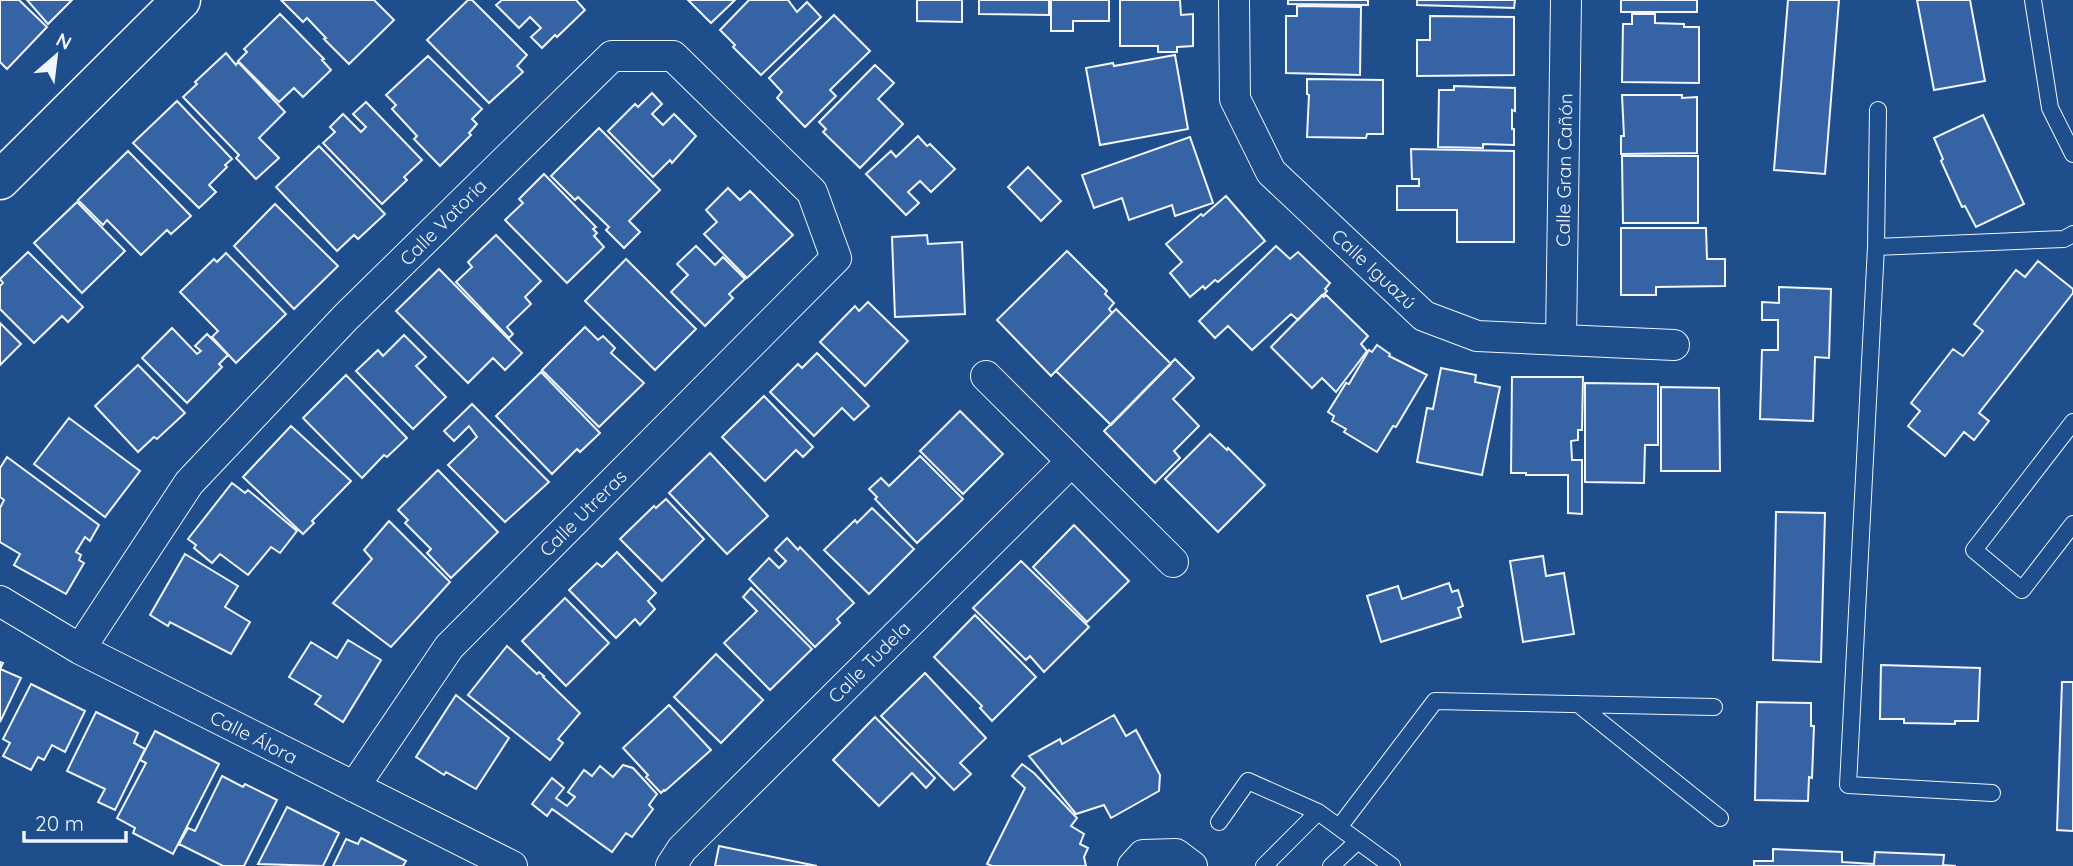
<svg xmlns="http://www.w3.org/2000/svg" width="2073" height="866" font-family="Quicksand,sans-serif">
  <rect width="100%" height="100%" fill="#1f4e8c"/>
  <!-- building -->
  <path fill="#3563a3" stroke="#f2f6ff" stroke-width="2" d="M0 0H19L47 27 7 69 0 62Z
    M27 0H72L48 24Z
    M281 0H374L394 20 349 64 324 39 326 38 307 18 303 22Z
    M468 0H472L527 55 517 66 523 72 489 103 427 40Z
    M502 0H576L585 10 557 37 555 35 542 48 531 37 541 28 530 17 519 28 496 5Z
    M688 0H735L711 23Z
    M749 0H788L797 12 807 2 821 17 761 75 733 47 735 45 720 30Z
    M917 0H962V22L917 21Z
    M979 0H1049V15L979 14Z
    M1051 0H1109V21H1073V31H1051Z
    M1120 0H1180L1181 15 1193 14V46L1177 47V52H1158V46H1120Z
    M1288 0H1368V5L1288 4Z
    M1417 0H1515L1514 8 1417 5Z
    M1621 0H1697V12H1621Z
    M1788 0H1839L1825 174 1774 170Z
    M1917 0H1970L1985 81 1934 90Z
    M1297 6 1361 7 1360 75 1286 73V16H1297Z
    M280 14 324 59 322 60 331 70 303 97 294 88 279 102 238 61 247 52 244 49Z
    M1632 14H1655V23L1684 24V27H1699V83L1622 82 1623 24H1632Z
    M834 15 870 51 830 90 836 96 805 127 777 98 782 92 769 78Z
    M1430 16 1514 17V75L1417 76V40H1430Z
    M226 53 236 65 238 62 285 112 259 138 279 158 256 179 236 158 239 155 183 97 197 84 195 82Z
    M1175 55 1188 129 1100 145 1086 68 1113 63 1114 66Z
    M428 56 482 109 472 119 477 124 469 133 471 135 440 166 414 139 417 136 392 109 396 105 386 95Z
    M875 65 894 83 878 99 903 124 860 168 823 132 826 129 819 122Z
    M1307 79 1383 80V134H1367L1366 138 1307 137 1309 95 1307 94Z
    M1454 86 1515 88V111L1512 110V129H1514V145L1483 144V148L1438 147 1439 90H1454Z
    M652 93 662 104 652 114 663 125 674 114 696 136 672 163 670 160 653 177 608 131 635 104 638 107Z
    M1622 95H1682V98L1697 97V153L1621 154V136H1624Z
    M177 101 232 159 225 165 227 167 209 185 216 192 199 208 133 143Z
    M366 102 422 160 404 177 407 180 382 204 323 143 335 132 330 127 343 114 361 132 366 127 353 114Z
    M1983 115 2024 204 1976 227 1965 206 1962 207 1941 161 1943 159 1934 138Z
    M599 128 660 190 629 221 640 232 624 248 606 230 609 227 578 197 575 200 551 176Z
    M918 136 927 146 930 144 955 169 931 192 920 181 908 192 919 203 906 215 866 174 891 151 896 157Z
    M1190 137 1213 203 1175 216 1172 205 1129 220 1122 198 1094 208 1082 175Z
    M319 146 385 214 358 239 354 235 337 251 276 187Z
    M1411 149 1514 151V242H1457V210H1397V186H1419V179H1412Z
    M128 151 191 216 171 234 167 230 141 255 107 220 103 225 78 200Z
    M1622 156H1698V223H1623Z
    M1028 167 1061 201 1041 221 1008 187Z
    M544 174 596 227 593 229 597 233 594 236 604 247 567 283 505 220 523 203 519 199Z
    M728 188 740 200 750 191 793 235 747 278 704 234 717 222 706 210Z
    M1226 196 1265 241 1218 282 1215 280 1205 289 1203 286 1190 297 1170 273 1182 262 1166 244 1201 214 1203 216Z
    M77 202 125 251 82 293 34 243Z
    M275 204 338 266 294 309 234 246Z
    M1621 228H1706L1707 259H1725V286L1656 287V295H1621Z
    M496 235 541 281 525 297 531 304 507 327 513 334 509 338 456 282 472 267 468 262Z
    M927 235 928 244 962 242 965 314 895 317 892 237Z
    M696 246 715 265 723 257 745 279 729 294 733 298 705 326 671 292 688 275 677 264Z
    M1276 246 1290 259 1298 252 1330 283 1325 289 1327 291 1298 320 1291 314 1252 350 1228 326 1215 338 1199 321Z
    M1067 251 1107 291 1105 294 1114 303 1109 309 1112 313 1051 376 997 320Z
    M28 252 83 307 68 322 62 316 34 343 0 309V286L3 283 0 279Z
    M226 253 286 314 236 363 212 337 218 331 180 292 214 259 217 262Z
    M626 259 696 329 655 370 585 301Z
    M2038 261 2073 289V293L1979 413 1989 421 1974 440 1964 432 1945 456 1908 426 1920 411 1911 403 1953 349 1963 356 1983 331 1974 324 2016 270 2025 277Z
    M439 269 522 353 505 370 493 358 468 383 396 311Z
    M1779 287 1831 289 1829 358 1815 357 1813 421 1760 419 1762 350H1778V320H1762V302L1779 303Z
    M1322 295 1324 297 1326 295 1368 336 1361 344 1367 351 1336 392 1322 378 1312 388 1271 347Z
    M868 302 908 341 865 386 820 342 855 306 859 311Z
    M1116 309 1171 364 1111 425 1056 371Z
    M0 323 21 344 0 365Z
    M585 327 598 340 603 336 615 348 611 353 644 383 599 427 542 370Z
    M172 328 197 354 201 351 195 346 207 334 228 355 219 364 222 367 187 403 142 358Z
    M404 335 426 357 416 366 446 397 413 429 356 371 378 350 383 356Z
    M1377 345 1390 354 1389 356 1427 375 1396 427 1393 426 1377 452 1344 432 1346 429 1332 421 1334 416 1328 412 1346 383 1349 384 1369 350 1372 352Z
    M817 353 869 406 854 420 842 408 814 436 770 392 798 364 802 368Z
    M1175 359 1194 378 1173 399 1199 426 1174 451 1180 458 1155 483 1104 431Z
    M138 365 185 413 157 439 154 437 138 452 95 406Z
    M1441 368 1476 375 1475 382 1500 387 1482 475 1417 462 1427 408 1433 409Z
    M541 372 600 433 580 452 577 449 552 474 496 416Z
    M346 375 407 438 387 457 384 455 362 478 303 418Z
    M1512 377H1583L1582 430H1578V440L1571 441 1572 460H1582V514L1568 513V475H1526V473H1511Z
    M1585 383 1658 384V445H1645L1644 483 1585 482Z
    M1661 387 1719 388 1720 471H1661Z
    M764 396 813 447 803 457 796 450 765 481 722 437Z
    M472 404 549 482 505 522 448 465 477 437 469 426 454 441 444 431Z
    M960 411 1003 454 963 494 920 451Z
    M69 418 140 471 105 517 34 464Z
    M291 426 351 481 312 521 314 523 303 534 243 477Z
    M1210 434 1227 450 1228 448 1265 485 1218 532 1165 479Z
    M710 453 768 516 727 554 669 493Z
    M920 456 963 499 917 543 875 499 877 497 869 489 881 478 889 486Z
    M7 457 99 525 90 541 85 537 76 552 81 555 79 560 84 563 66 594 14 565 20 554 0 542V508L4 500 0 497V468Z
    M438 470 498 532 451 578 427 553 431 549 405 523 408 520 398 510Z
    M232 483 245 493 248 490 297 531 280 553 271 547 248 575 220 554 212 563 194 548 196 545 188 539Z
    M666 499 704 539 662 581 620 539 654 506 656 508Z
    M872 508 914 549 869 594 824 550 855 520 857 523Z
    M1776 512 1825 513 1821 662 1773 660Z
    M389 521 450 582 391 647 333 603 372 559 364 550Z
    M1074 525 1129 581 1087 622 1033 567Z
    M787 538 798 550 800 547 854 603 837 619 840 623 815 647 749 579 769 558 779 568 786 561 775 550Z
    M617 552 656 593 648 601 655 609 640 625 635 619 616 638 569 590 597 563 602 567Z
    M185 554 238 586 225 607 250 622 231 654 170 622 168 626 150 615Z
    M1543 556 1546 576 1564 573 1574 634 1523 642 1510 561Z
    M1021 561 1089 627 1044 672 1030 656 1026 660 973 608Z
    M1449 583 1452 592 1458 590 1463 606 1458 608 1461 617 1381 642 1367 596 1398 586 1402 599Z
    M751 588 812 649 770 690 724 643 757 611 743 597Z
    M565 598 609 643 566 686 522 641Z
    M975 615 1036 677 992 721 980 708 982 706 934 657Z
    M348 640 381 660 343 722 315 704 321 696 289 677 311 642 337 658Z
    M507 646 537 674 539 672 544 676 543 677 580 713 558 739 563 743 550 760 468 695Z
    M716 654 763 700 721 743 674 697Z
    M0 662 3 663 0 669 21 678 0 722Z
    M1881 665 1980 668 1978 721H1955V724L1904 723V719H1880Z
    M925 673 986 738 960 763 971 774 954 790 881 716Z
    M2062 682H2073V831L2057 830Z
    M31 684 85 711 65 752 52 745 44 760 38 757 31 770 3 756 10 743 3 739Z
    M456 695 509 738 476 789 446 772 444 775 416 757Z
    M1757 702 1811 703V726H1814L1812 778 1809 777 1808 801 1755 800Z
    M669 705 711 750 665 791 664 790 661 793 646 777 648 775 623 748Z
    M96 712 138 733 134 743 145 749 115 810 98 802 105 789 67 771Z
    M1114 715 1126 736 1136 730 1160 775 1159 791 1111 818 1104 805 1076 814 1029 756 1060 739 1062 744Z
    M875 717 935 778 926 788 912 773 879 806 833 760Z
    M155 731 219 764 173 854 133 833 135 828 117 818 146 763 140 760Z
    M1022 764 1034 773 1077 818 1071 826 1084 834 1080 844 1088 848 1084 857 1086 866H992L987 864 1025 788 1012 776Z
    M623 765 633 768 657 794 649 805 653 809 632 837 626 833 612 852 552 809 547 816 532 804 552 778 564 788 556 798 567 806 575 797 568 792 584 770 592 776 600 766 613 777Z
    M222 776 243 787 245 784 277 800 244 866H223L179 844 188 828 195 831Z
    M287 807 339 833 323 866 258 864Z
    M361 838 406 861 403 866H333L346 839 358 844Z
    M719 846 817 866H715Z
    M1773 849 1842 852V862L1874 864 1875 852 1944 855 1943 865 1956 866H1754V861H1773Z"/>
  <g fill="none" stroke-linecap="round" stroke-linejoin="round">
    <defs>
      <path id="service" d="M2033 0 2050 108 2073 154
        M1878 110 1876 247 2064 239 2073 234
        M1876 247 1848 785 1992 793
        M2073 422 1974 550 2022 590 2073 524
        M1578 704 1720 818
        M1219 822 1248 781 1318 812 1392 866
        M1340 826 1435 701 1714 707
        M1264 866 1318 812
        M1331 866 1358 841"/>
      <path id="minor" d="M1234 0 1235 99 1271 172 1424 316 1477 336 1674 345
        M1561 340 1566 0
        M986 376 1173 562
        M0 601 80 649 512 866
        M80 649 189 483 346 317 612 56H673L812 192 836 258 449 647 354 787
        M671 866 682 849 1071 462
        M1133 866 1143 855 1176 854 1192 866"/>
      <path id="tertiary" d="M0 180 181 0"/>
    </defs>
    <!-- service casing -->
    <use href="#service" stroke="#f2f6ff" stroke-width="18"/>
    <!-- minor casing -->
    <use href="#minor" stroke="#f2f6ff" stroke-width="32"/>
    <!-- tertiary casing -->
    <use href="#tertiary" stroke="#f2f6ff" stroke-width="41"/>
    <!-- service -->
    <use href="#service" stroke="#1f4e8c" stroke-width="16"/>
    <!-- minor -->
    <use href="#minor" stroke="#1f4e8c" stroke-width="30"/>
    <!-- tertiary -->
    <use href="#tertiary" stroke="#1f4e8c" stroke-width="38"/>
  </g>
  <g text-anchor="middle" stroke-width="5" stroke-linejoin="round" paint-order="stroke">
    <!-- street labels -->
    <g font-size="19" fill="#f2f6ff" stroke="#1f4e8c">
      <text transform="translate(1564 170) rotate(-89)" y="7">Calle Gran Cañón</text>
      <text transform="translate(443 222) rotate(-45)" y="7">Calle Vatoria</text>
      <text transform="translate(1374 269) rotate(43)" y="7">Calle Iguazú</text>
      <text transform="translate(583 513) rotate(-45)" y="7">Calle Utreras</text>
      <text transform="translate(869 662) rotate(-45)" y="7">Calle Tudela</text>
      <text transform="translate(254 737) rotate(27)" y="7">Calle Álora</text>
    </g>
  </g>
  <!-- north arrow -->
  <g transform="translate(56 56) rotate(28)" stroke="#1f4e8c" stroke-width="5" paint-order="stroke">
  <path d="M0-5L12 26L0 18L-12 26Z" fill="#f2f6ff"/>
  <text y="-10" font-size="19" font-weight="bold" text-anchor="middle" fill="#f2f6ff">N</text>
  </g>
  <!-- scale -->
  <path d="M24 831v10h102v-10" fill="none" stroke="#f2f6ff" stroke-width="3.5"/>
  <text x="35" y="831" font-size="21" fill="#f2f6ff" stroke="#1f4e8c" stroke-width="5" paint-order="stroke">20 m</text>
</svg>
